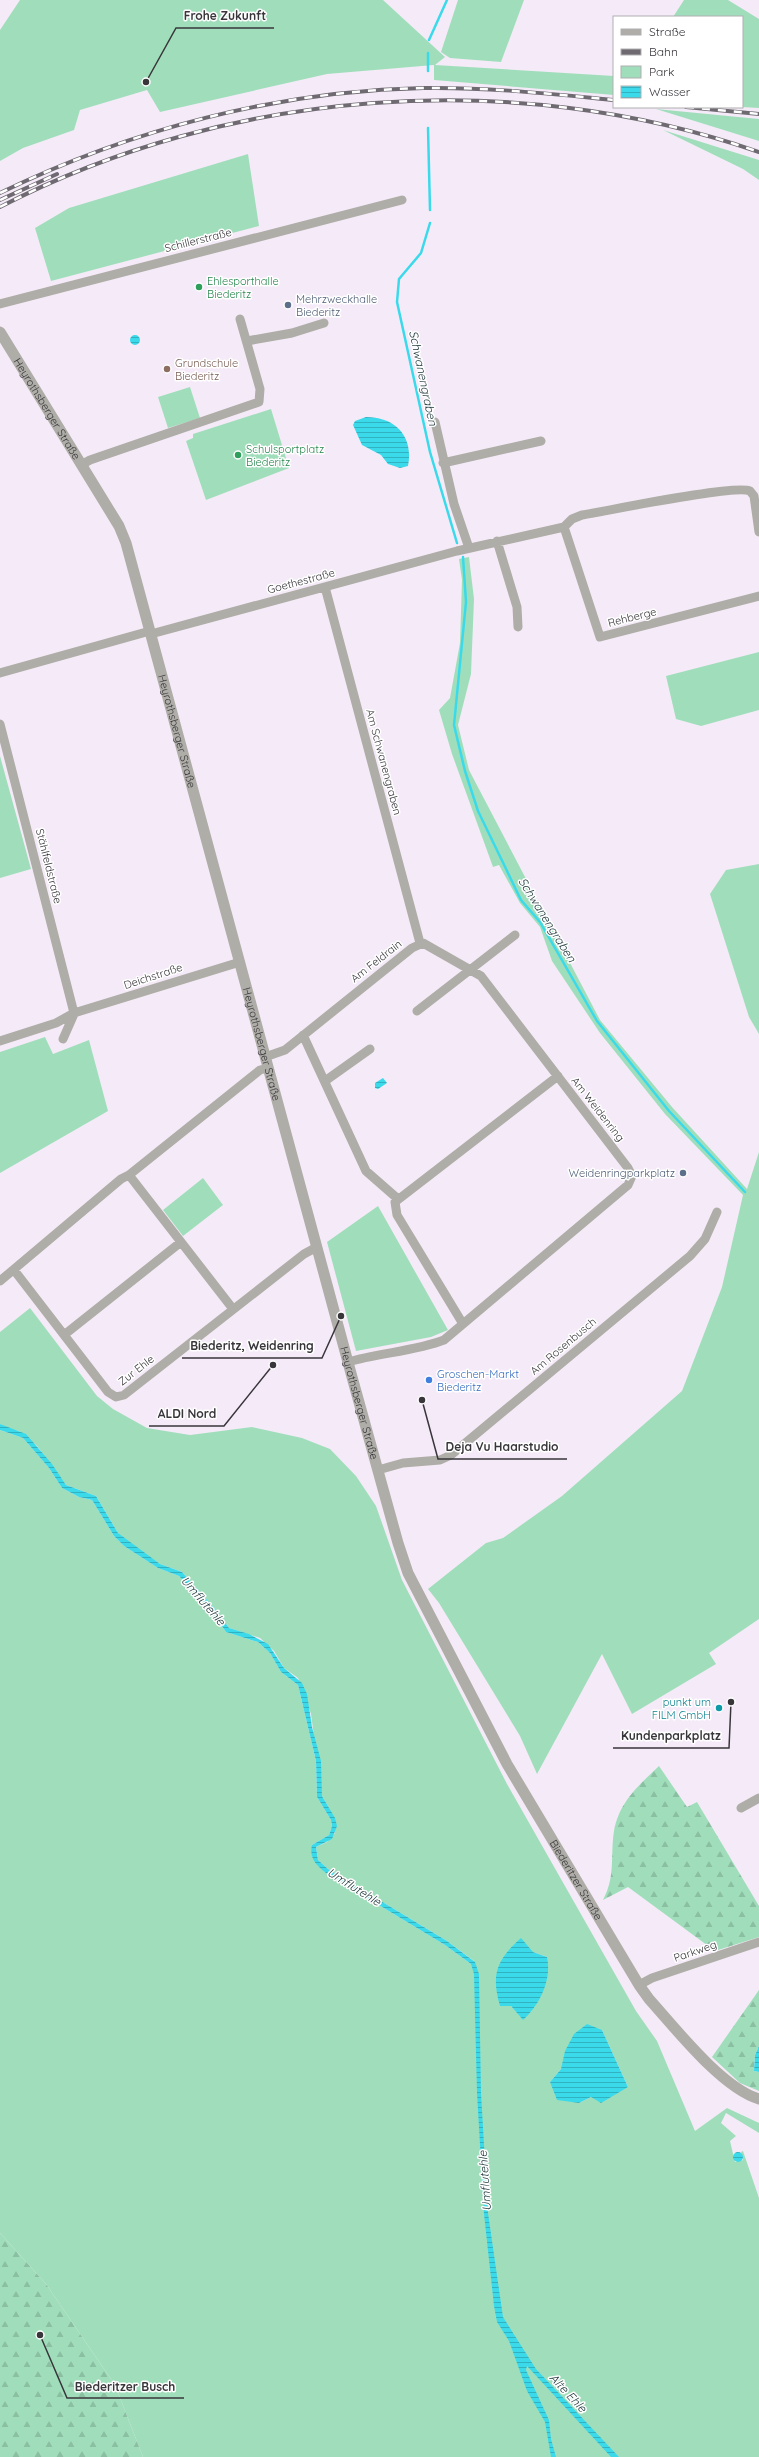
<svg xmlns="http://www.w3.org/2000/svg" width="759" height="2457" font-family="Quicksand,sans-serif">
  <defs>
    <pattern id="forest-firs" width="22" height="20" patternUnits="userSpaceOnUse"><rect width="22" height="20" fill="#a0debb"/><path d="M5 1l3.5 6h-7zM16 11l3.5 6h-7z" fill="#8bbfa2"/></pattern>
    <pattern id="water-rules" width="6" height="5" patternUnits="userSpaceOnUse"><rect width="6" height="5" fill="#3adaeb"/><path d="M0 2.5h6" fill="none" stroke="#32b2c0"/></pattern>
  </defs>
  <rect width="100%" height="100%" fill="#f5ebf8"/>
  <!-- green -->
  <path fill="#a0debb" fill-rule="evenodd" d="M20 0H383L445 57 435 65 614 76V95L434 80V65L327 74 160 112 147 90 80 110 74 130 23 148 0 161V30Z
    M458 0H524L501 62 450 58 441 52Z
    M684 0H728L759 19V108L742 107V17H673Z
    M656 109 759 119V141Z
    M663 130 759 160V180L743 169Z
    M248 154 259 226 51 281 35 228 69 208Z
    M190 387 200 418 168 428 158 397Z
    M271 409 289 468 206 500 186 441 193 438V434Z
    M469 557 474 599 471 674 458 725 469 770 600 1020 672 1107 747 1189 759 1152V1619L709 1653 716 1664 632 1714 602 1654 537 1774 520 1736 439 1603 428 1589 486 1543 503 1538 562 1496 682 1391 722 1287 743 1195 665 1114 600 1033 552 961 540 927 520 903 499 865 493 867 452 754 439 710 450 698 460 643 462 580 459 559Z
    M759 652V710L701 726 676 719 666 676Z
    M0 756 31 869 0 878Z
    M759 864V1034L749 1017 710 894 726 870Z
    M45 1037 53 1054 89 1040 108 1111 0 1173V1052Z
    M203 1178 223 1205 183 1236 163 1210Z
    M378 1206 448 1330 431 1337 356 1351 327 1242Z
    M30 1308 97 1396 113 1409 147 1428 190 1435 252 1427 302 1438 330 1449 356 1476 376 1506 402 1580 507 1784 636 2011 657 2041 695 2131 727 2108 759 2123V2133L726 2113 721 2123 736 2136 730 2141 735 2162 743 2160 741 2152 743 2151 759 2198V2457H143L115 2385 46 2284 0 2233V1430L23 1438 49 1468 62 1488 79 1497 92 1500 114 1536 124 1546 158 1568 179 1576 213 1613 226 1632 258 1642 270 1653 281 1672 298 1685 316 1761 317 1797 331 1820 332 1826 329 1835 312 1845V1856L326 1873 445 1945 471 1964 474 1961 447 1941 328 1869 318 1860 316 1847 327 1842 335 1833 329 1808 322 1796 311 1714 298 1678 284 1668 274 1651 260 1638 229 1628 216 1610 182 1572 160 1564 127 1542 118 1533 96 1496 66 1485 37 1446 19 1431 11 1430 0 1424V1332ZM533 1952 547 1957C544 1981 543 2003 523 2019L511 2006ZM602 2030 628 2087 591 2097 579 2103 550 2082 561 2069Z"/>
  <!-- forest -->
  <path fill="url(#forest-firs)" d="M659 1766 687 1807 697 1802 759 1906V1937L715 1951 628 1887 603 1900C616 1876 610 1856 614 1831 619 1802 639 1785 659 1766Z
    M759 1990V2046L755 2055 754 2071 759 2072V2091L740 2083 712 2057Z
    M0 2233 46 2284 115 2385 143 2457H0Z"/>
  <!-- water -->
  <path fill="url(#water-rules)" d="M130 340a5 5 0 1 1 10 0a5 5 0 1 1-10 0Z
    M366 417C395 417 414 436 408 466L400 468 388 464 381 455 362 445 353 425 355 421Z
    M383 1078 387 1083 378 1089 375 1088V1083Z
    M0 1424 26 1434 52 1464 66 1485 96 1496 118 1533 160 1564 182 1572 216 1610 229 1628 249 1634 268 1644 284 1668 302 1683 307 1694 312 1727 321 1761 322 1796 335 1818 337 1826 332 1839 316 1847 318 1860 328 1869 447 1941 475 1962 479 1974 481 2093 488 2213 503 2317 536 2369 619 2457H611L527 2366 526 2370 549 2420 551 2439 556 2457H551L545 2422 527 2391 509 2341 497 2322 494 2306 484 2214 477 2093 474 1974 471 1964 445 1945 326 1873C316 1865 309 1858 312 1845L329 1835 332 1826 331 1820 317 1797 316 1761 298 1685 281 1672 270 1653 258 1642 226 1632 213 1613 179 1576 158 1568 124 1546 114 1536 92 1500 79 1497 62 1488 49 1468 23 1438 3 1431 0 1430Z
    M521 1938 533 1952 547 1957C552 1979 540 2005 523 2020L511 2006H500C491 1975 496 1960 521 1938Z
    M587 2024 602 2030 628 2087 601 2103 591 2097 579 2103 557 2100 550 2082 561 2069 565 2051 574 2034Z
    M759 2046V2072L754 2071 755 2055Z
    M733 2157a5 5 0 1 1 10 0a5 5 0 1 1-10 0Z"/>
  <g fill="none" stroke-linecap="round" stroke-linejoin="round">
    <!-- stream -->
    <path stroke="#3adaeb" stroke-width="2.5" d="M429 40 447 0
      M428 71V53
      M428 128 430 210
      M430 223 421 253 399 279 397 302 430 452 457 543
      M463 557 466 602 454 725 465 771 478 811 521 900 540 922 597 1021 669 1111 745 1192"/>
    <!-- minor -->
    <path stroke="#afada7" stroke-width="9" d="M0 304 402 200
      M247 341 292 333 324 323
      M435 422 454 504 469 548
      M443 463 541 441
      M81 465 90 460 259 402 260 389 240 319
      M564 527 600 637 759 596
      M497 541 517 607 518 627
      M325 587 420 943
      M151 634 457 551 564 527 572 519 582 515C607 511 736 484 750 491L754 496 759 532
      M0 673 150 631
      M0 724 74 1013
      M417 1011 515 935
      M303 1035 366 1171 398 1199
      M63 1039 74 1014
      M0 1041 56 1023 74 1013 240 962
      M265 1057 285 1050 412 948 423 943 481 976 628 1168 632 1176 628 1185 444 1340C416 1351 378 1353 348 1362
      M325 1081 370 1049
      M129 1175 233 1309
      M14 1270 108 1392 116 1397 124 1395 304 1254 317 1247
      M0 1281 121 1179 129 1175 250 1078 260 1070 268 1068
      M463 1324 397 1215 395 1202 558 1076
      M64 1335 181 1242
      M378 1470 403 1463 440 1460 451 1455 690 1256 705 1239 717 1212
      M741 1808 759 1798
      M639 1985 652 1978 759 1942"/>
    <!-- tertiary -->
    <path stroke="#afada7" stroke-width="11" id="s1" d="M0 332 119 526 126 543 352 1377 398 1543 408 1573 507 1764 639 1985 649 1999C676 2029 722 2088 759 2099"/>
    <defs>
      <path id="rail" d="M686 107 759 114
        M0 193C132 129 277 91 424 88 488 87 551 94 614 100
        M0 200 57 174
        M0 207C230 88 514 67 759 152"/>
    </defs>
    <!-- rail casing -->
    <use href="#rail" stroke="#6f6a72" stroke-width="4"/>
    <!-- rail -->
    <use href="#rail" stroke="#fff" stroke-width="2.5" stroke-dasharray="8" stroke-linecap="butt"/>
  </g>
  <!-- markers -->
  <g fill="#2e9e5b" stroke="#fff" stroke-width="1.5">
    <circle cx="199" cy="287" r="4"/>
    <circle cx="238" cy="455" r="4"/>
  </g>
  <g fill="#5c6f8a" stroke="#fff" stroke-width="1.5">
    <circle cx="288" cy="305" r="4"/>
    <circle cx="683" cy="1173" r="4"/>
  </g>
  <circle fill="#8d6e63" stroke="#fff" stroke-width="1.5" cx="167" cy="369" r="4"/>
  <circle fill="#3f7fe0" stroke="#fff" stroke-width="1.5" cx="429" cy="1380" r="4"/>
  <circle fill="#0f9aa8" stroke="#fff" stroke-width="1.5" cx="719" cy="1708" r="4"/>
  <g text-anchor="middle" stroke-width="3" stroke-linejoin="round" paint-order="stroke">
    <!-- street labels -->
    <g font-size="11" fill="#39363b" stroke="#fff">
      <text transform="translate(198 240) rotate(-14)" y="4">Schillerstraße</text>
      <text dy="4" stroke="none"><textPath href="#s1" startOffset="90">Heyrothsberger Straße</textPath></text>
      <text transform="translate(301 581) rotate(-15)" y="4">Goethestraße</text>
      <text transform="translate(632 617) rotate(-14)" y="4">Rehberge</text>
      <text dy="4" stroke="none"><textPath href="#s1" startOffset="441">Heyrothsberger Straße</textPath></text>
      <text transform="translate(384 762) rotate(75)" y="4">Am Schwanengraben</text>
      <text transform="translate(49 866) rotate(76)" y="4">Stählfeldstraße</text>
      <text transform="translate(376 961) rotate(-38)" y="4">Am Feldrain</text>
      <text transform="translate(153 976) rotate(-18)" y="4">Deichstraße</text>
      <text dy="4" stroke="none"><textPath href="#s1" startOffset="765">Heyrothsberger Straße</textPath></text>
      <text transform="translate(598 1109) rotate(52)" y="4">Am Weidenring</text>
      <text transform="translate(563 1346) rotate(-40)" y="4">Am Rosenbusch</text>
      <text transform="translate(136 1370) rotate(-38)" y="4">Zur Ehle</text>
      <text dy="4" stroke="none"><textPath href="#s1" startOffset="1137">Heyrothsberger Straße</textPath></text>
      <text dy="4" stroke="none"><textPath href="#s1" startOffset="1664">Biederitzer Straße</textPath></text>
      <text transform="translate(695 1951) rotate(-19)" y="4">Parkweg</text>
    </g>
    <!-- leisure labels -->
    <g font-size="11" fill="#27864d" stroke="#fff" text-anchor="start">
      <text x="207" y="285">Ehlesporthalle<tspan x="207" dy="13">Biederitz</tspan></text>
      <text x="246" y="453">Schulsportplatz<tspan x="246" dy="13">Biederitz</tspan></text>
    </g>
    <!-- service labels -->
    <g font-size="11" fill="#4e5e75" stroke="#fff" text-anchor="start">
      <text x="296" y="303">Mehrzweckhalle<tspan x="296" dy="13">Biederitz</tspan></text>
      <text x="675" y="1177" text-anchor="end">Weidenringparkplatz</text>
    </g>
    <!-- education labels -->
    <g font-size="11" fill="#785e54" stroke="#fff" text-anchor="start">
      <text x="175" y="367">Grundschule<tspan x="175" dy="13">Biederitz</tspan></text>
    </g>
    <!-- shop labels -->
    <g font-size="11" fill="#366cbe" stroke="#fff" text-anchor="start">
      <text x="437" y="1378">Groschen-Markt<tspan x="437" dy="13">Biederitz</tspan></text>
    </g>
    <!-- culture labels -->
    <g font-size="11" fill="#0d838f" stroke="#fff" text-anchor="end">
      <text x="711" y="1706">punkt um<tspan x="711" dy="13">FILM GmbH</tspan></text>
    </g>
    <!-- water labels -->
    <g font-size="12" font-style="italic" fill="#20393d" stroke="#fff">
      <text transform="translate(423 378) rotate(78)" y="4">Schwanengraben</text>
      <text transform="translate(547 920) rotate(58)" y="4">Schwanengraben</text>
      <text transform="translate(203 1601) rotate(49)" y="4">Umflutehle</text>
      <text transform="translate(354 1887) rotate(32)" y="4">Umflutehle</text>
      <text transform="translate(485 2181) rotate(-94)" y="4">Umflutehle</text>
      <text transform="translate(568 2393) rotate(47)" y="4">Alte Ehle</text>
    </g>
  </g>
  <!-- callouts -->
  <path fill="none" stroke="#39363b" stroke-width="1.5" d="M146 82L176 28H274M341 1316L322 1358H182M273 1365L224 1426H149M422 1400L438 1459H567M731 1702L729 1748H613M40 2335L67 2398H184"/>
  <g fill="#39363b" stroke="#fff" stroke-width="1.5">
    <circle cx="146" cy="82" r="4"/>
    <circle cx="341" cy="1316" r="4"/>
    <circle cx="273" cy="1365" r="4"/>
    <circle cx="422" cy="1400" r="4"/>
    <circle cx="731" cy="1702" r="4"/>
    <circle cx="40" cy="2335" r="4"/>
  </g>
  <g font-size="12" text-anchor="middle" font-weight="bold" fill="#39363b" stroke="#fff" stroke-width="3" stroke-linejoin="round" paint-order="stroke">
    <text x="225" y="20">Frohe Zukunft</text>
    <text x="252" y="1350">Biederitz, Weidenring</text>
    <text x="187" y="1418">ALDI Nord</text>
    <text x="502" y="1451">Deja Vu Haarstudio</text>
    <text x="671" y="1740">Kundenparkplatz</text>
    <text x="125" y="2391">Biederitzer Busch</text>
  </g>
  <!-- legend -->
  <rect x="613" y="16" width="130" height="92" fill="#ffffff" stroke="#b0afb1"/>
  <rect x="621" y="29" width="20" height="6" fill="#afada7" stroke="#b0afb1"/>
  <text x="649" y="36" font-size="12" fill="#39363b">Straße</text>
  <rect x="621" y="49" width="20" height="6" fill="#6f6a72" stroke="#b0afb1"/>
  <text x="649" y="56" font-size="12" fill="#39363b">Bahn</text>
  <rect x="621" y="66" width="20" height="12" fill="#a0debb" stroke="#b0afb1"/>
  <text x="649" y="76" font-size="12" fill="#39363b">Park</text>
  <rect x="621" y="86" width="20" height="12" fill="url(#water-rules)" stroke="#b0afb1"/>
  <text x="649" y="96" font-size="12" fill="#39363b">Wasser</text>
</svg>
